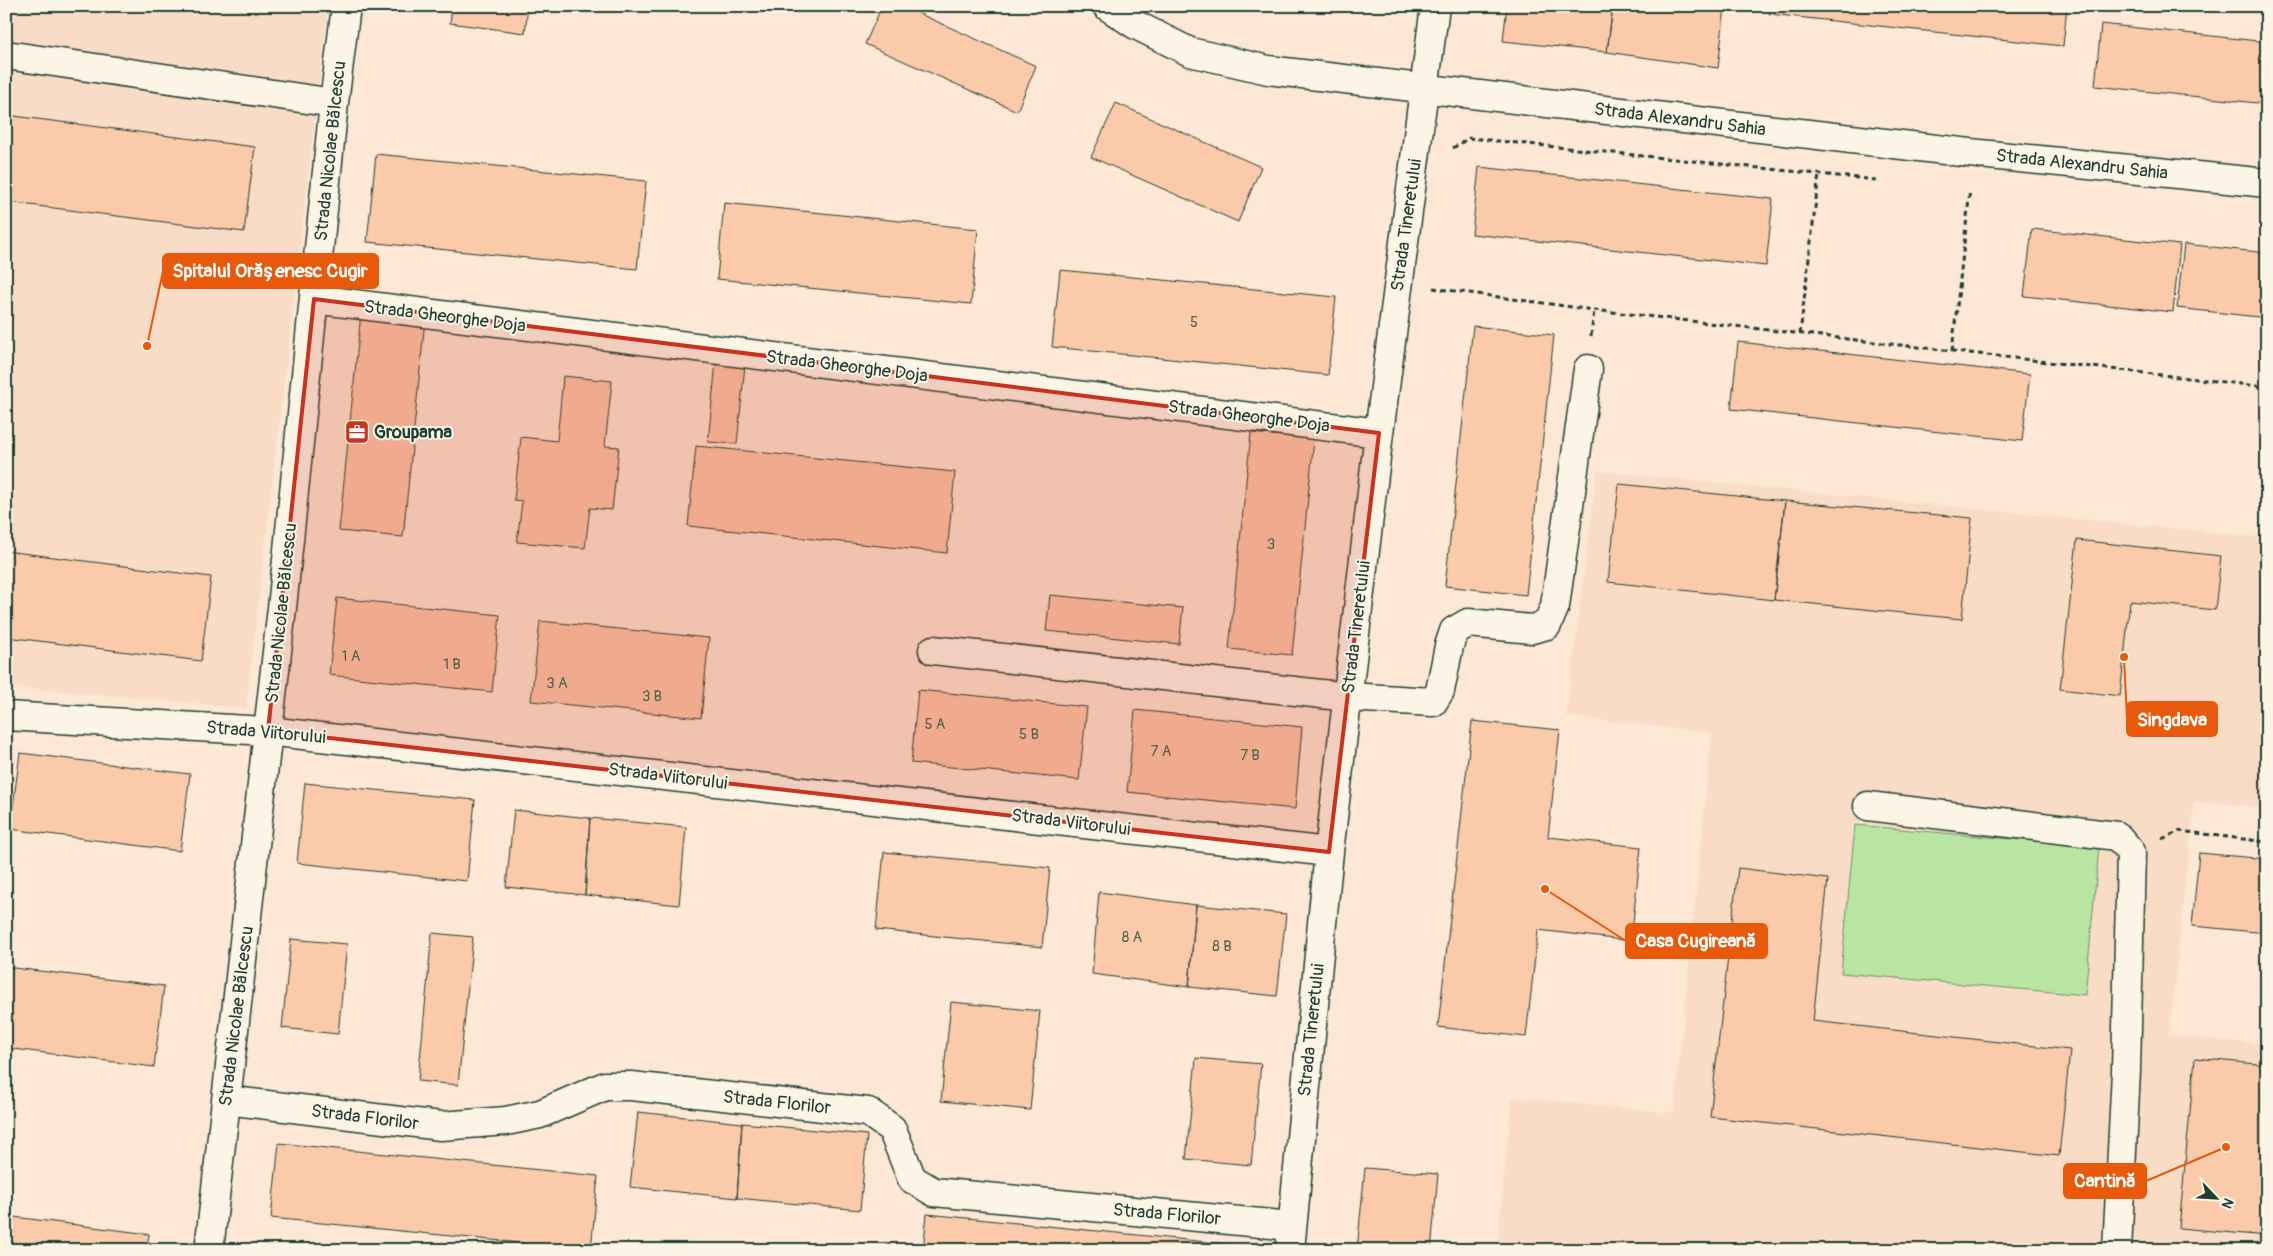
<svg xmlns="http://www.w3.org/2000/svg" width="2273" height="1256" font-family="Pangolin,sans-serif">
  <rect width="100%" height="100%" fill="#fce8d4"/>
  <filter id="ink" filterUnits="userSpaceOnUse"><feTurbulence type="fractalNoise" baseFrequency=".02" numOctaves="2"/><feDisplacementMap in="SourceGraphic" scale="10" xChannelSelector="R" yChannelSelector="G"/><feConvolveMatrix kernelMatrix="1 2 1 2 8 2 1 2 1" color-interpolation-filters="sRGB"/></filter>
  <g filter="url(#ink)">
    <!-- built -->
    <path fill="#f8dcc5" d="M6 6H328L246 708 6 686Z
      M1597 471 2267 538V808L2194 801 2169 1035 2267 1045V1250H1497L1512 1097 1674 1113 1712 733 1566 716Z"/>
    <!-- green -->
    <path fill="#b9e5a3" stroke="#6c916c" d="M1855 825 2099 847 2085 995 1841 973Z"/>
    <!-- building -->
    <path fill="#fbcaab" stroke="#1f3d34" d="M452 6H528L525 33 450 23Z
      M882 6H902L1036 66 1017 111 865 44Z
      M1507 6H1613L1607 52 1503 41Z
      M1613 6 1725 7 1718 68 1607 52Z
      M1770 6H2067L2063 46 1769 14Z
      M2101 24 2267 42V104L2095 86Z
      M1116 103 1261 167 1238 222 1091 157Z
      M6 115 255 147 244 232 6 202Z
      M376 154 646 181 637 269 367 242Z
      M1479 167 1773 199 1766 266 1472 234Z
      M724 203 978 229 971 304 717 279Z
      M2032 229 2180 245 2173 312 2024 296Z
      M2184 244 2267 253V318L2177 308Z
      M1060 270 1336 297 1328 375 1052 347Z
      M361 313 425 320 403 537 339 531Z
      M1473 326 1554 335 1526 595 1445 586Z
      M1738 342 2030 374 2022 441 1731 409Z
      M717 352 746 355 737 444 708 442Z
      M563 376 612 381 605 446 619 447 612 510 590 508 585 548 517 542 522 501 514 500 521 437 557 441Z
      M1251 433 1314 439 1292 655 1229 649Z
      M696 446 955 472 947 553 688 526Z
      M1619 484 1785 501 1774 600 1608 582Z
      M1785 501 1972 518 1962 619 1774 600Z
      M2077 540 2221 556 2215 610 2130 601 2120 696 2060 689Z
      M6 551 211 577 201 661 6 637Z
      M1050 595 1183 608 1179 644 1046 631Z
      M337 598 500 615 492 692 329 675Z
      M540 621 709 638 701 718 531 701Z
      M918 690 1087 707 1079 780 911 763Z
      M1135 710 1302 727 1295 809 1127 792Z
      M1472 721 1560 730 1548 837 1641 847 1631 941 1538 930 1526 1037 1438 1027Z
      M20 753 190 774 180 851 10 829Z
      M305 783 475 800 467 881 297 863Z
      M514 810 590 818 585 895 506 887Z
      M590 818 686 827 679 905 585 895Z
      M884 852 1050 868 1042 947 876 930Z
      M2199 853 2267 859V933L2192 926Z
      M1738 868 1828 879 1813 1021 2070 1050 2059 1156 1710 1117Z
      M1099 892 1196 905 1189 987 1092 974Z
      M1196 905 1286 914 1277 996 1189 987Z
      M432 933 473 937 458 1085 418 1081Z
      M291 939 347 944 338 1034 282 1028Z
      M6 967 164 986 154 1067 6 1048Z
      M951 1002 1040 1011 1030 1110 941 1101Z
      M1196 1058 1261 1064 1251 1165 1186 1159Z
      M2195 1058 2267 1065V1236L2179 1228Z
      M638 1112 742 1123 737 1198 630 1187Z
      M742 1123 867 1135 860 1210 737 1198Z
      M279 1143 598 1176 591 1250 271 1218Z
      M1365 1168 1438 1174 1431 1250H1357Z
      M927 1214 1247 1246V1250H923Z
      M6 1216 149 1234 147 1250H6Z"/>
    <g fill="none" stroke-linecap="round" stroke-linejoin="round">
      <defs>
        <path id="minor" d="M1107 6 1136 25 1190 52 1268 70 1970 153 2267 183
          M6 55 334 103
          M314 299 1379 433
          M933 650 1348 697 1433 702 1440 691 1449 646 1454 631 1468 623 1532 629 1547 625 1555 606 1588 369
          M6 716 268 731 1329 852
          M1868 806 2117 836 2131 852 2126 1071 2117 1250
          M226 1100 441 1126 506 1121 540 1114 605 1086H631L868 1112 892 1129 912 1179 934 1192 1292 1226
          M209 1250 282 608 334 103 346 6
          M1290 1250 1329 852 1379 433 1435 6"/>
      </defs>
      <!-- minor casing -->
      <use href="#minor" stroke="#1f3d34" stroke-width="31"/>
      <!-- path -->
      <path stroke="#1f3d34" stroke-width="3" stroke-dasharray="5 4" stroke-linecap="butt" d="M1453 148 1469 138 1877 180
        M1433 288 1594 310 2267 387
        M1800 334 1819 174
        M1591 336 1594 310
        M1952 351 1970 190
        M2162 839 2180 831 2267 842"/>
      <!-- minor -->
      <use href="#minor" stroke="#fcf5e5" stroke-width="28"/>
    </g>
  </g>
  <!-- marked area -->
  <path fill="#c8321e" fill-opacity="0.2" stroke="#c8321e" stroke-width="4" stroke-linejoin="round" d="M314 299 1379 433 1329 852 268 731Z"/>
  <!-- icons -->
  <defs>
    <symbol id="office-square" viewBox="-11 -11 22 22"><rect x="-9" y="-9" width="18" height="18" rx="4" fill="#c8321e" stroke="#fcf5e5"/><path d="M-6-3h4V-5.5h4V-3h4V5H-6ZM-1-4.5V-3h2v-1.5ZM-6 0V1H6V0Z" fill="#fff"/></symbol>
  </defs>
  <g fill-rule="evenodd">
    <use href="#office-square" x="343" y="418" width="28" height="28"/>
  </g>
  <g text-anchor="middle" stroke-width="4" stroke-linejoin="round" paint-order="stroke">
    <!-- number labels -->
    <g font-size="15" fill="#566052">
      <text x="1194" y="327">5</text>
      <text x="1271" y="549">3</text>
      <text x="351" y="661">1 A</text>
      <text x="452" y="669">1 B</text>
      <text x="557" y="688">3 A</text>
      <text x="652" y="701">3 B</text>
      <text x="935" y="729">5 A</text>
      <text x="1029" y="739">5 B</text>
      <text x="1161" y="756">7 A</text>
      <text x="1250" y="760">7 B</text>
      <text x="1132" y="942">8 A</text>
      <text x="1222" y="951">8 B</text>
    </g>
    <!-- street labels -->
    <g font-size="18" fill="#1f3d34" stroke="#fcf5e5">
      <text transform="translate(1680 119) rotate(7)" y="6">Strada Alexandru Sahia</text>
      <text transform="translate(330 151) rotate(-84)" y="6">Strada Nicolae Bălcescu</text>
      <text transform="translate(2082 164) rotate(6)" y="6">Strada Alexandru Sahia</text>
      <text transform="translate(1406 225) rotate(-82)" y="6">Strada Tineretului</text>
      <text transform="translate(445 316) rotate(7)" y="6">Strada Gheorghe Doja</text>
      <text transform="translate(847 366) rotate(7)" y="6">Strada Gheorghe Doja</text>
      <text transform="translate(1249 416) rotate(7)" y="6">Strada Gheorghe Doja</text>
      <text transform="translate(281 613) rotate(-84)" y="6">Strada Nicolae Bălcescu</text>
      <text transform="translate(1356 627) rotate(-83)" y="6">Strada Tineretului</text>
      <text transform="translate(266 732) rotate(5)" y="6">Strada Viitorului</text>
      <text transform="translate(668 776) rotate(7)" y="6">Strada Viitorului</text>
      <text transform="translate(1071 822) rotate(7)" y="6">Strada Viitorului</text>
      <text transform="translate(236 1016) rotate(-83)" y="6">Strada Nicolae Bălcescu</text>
      <text transform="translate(1311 1030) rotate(-84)" y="6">Strada Tineretului</text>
      <text transform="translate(777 1102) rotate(6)" y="6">Strada Florilor</text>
      <text transform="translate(365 1117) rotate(7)" y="6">Strada Florilor</text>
      <text transform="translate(1167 1214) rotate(5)" y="6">Strada Florilor</text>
    </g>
    <!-- poi labels -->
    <g font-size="18" font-weight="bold" fill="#1f3d34" stroke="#fcf5e5" text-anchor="start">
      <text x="374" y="438">Groupama</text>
    </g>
  </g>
  <!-- callouts -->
  <path fill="none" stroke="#e8590c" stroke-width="2" d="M147 346L163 271M2124 657L2127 719M1545 889L1626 941M2226 1147L2146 1181"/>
  <g fill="#e8590c" stroke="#fcf5e5" stroke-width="2">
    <circle cx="147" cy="346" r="5"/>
    <circle cx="2124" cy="657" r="5"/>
    <circle cx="1545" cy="889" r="5"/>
    <circle cx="2226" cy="1147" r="5"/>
  </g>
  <g fill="#e8590c" stroke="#e8590c" stroke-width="2">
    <rect x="163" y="254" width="215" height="34" rx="5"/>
    <rect x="2127" y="702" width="90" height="34" rx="5"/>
    <rect x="1626" y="924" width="141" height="34" rx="5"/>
    <rect x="2064" y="1164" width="82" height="34" rx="5"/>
  </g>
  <g font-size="19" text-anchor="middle" font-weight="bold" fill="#fff">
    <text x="270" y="277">Spitalul Orășenesc Cugir</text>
    <text x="2172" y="726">Singdava</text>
    <text x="1696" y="947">Casa Cugireană</text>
    <text x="2105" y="1187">Cantină</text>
  </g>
  <!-- margin -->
  <rect width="2273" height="1256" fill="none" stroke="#fcf5e5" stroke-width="25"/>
  <rect x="12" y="12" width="2248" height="1231" fill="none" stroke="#1f3d34" stroke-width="2" filter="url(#ink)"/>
  <!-- north arrow -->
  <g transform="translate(2216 1198) rotate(115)" stroke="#fcf5e5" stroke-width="4" paint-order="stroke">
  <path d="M0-4L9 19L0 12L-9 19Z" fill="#1f3d34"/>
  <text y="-8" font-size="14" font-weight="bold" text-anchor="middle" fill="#1f3d34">N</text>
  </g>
</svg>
